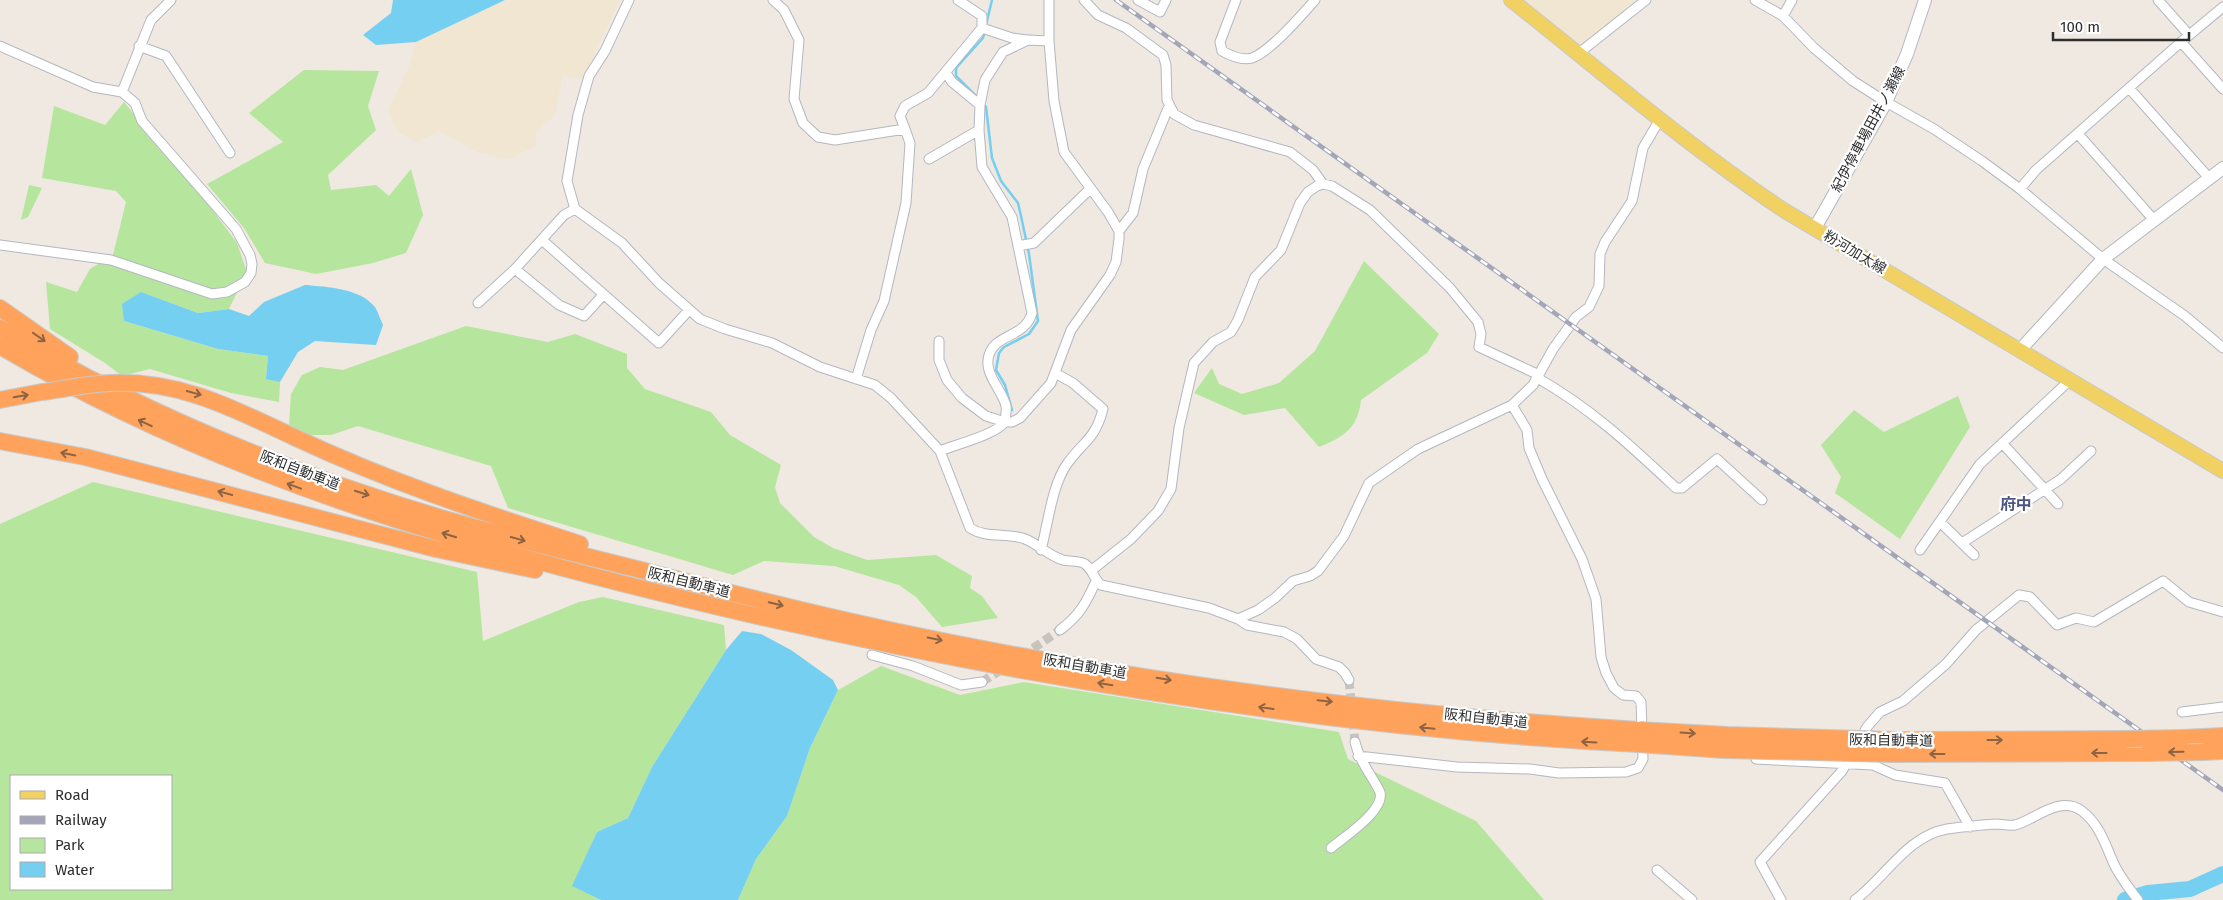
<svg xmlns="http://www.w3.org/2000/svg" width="2223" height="900" font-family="'Fira Sans','Noto Sans JP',sans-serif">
  <rect width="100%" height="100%" fill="#efe9e1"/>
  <!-- education -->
  <path fill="#f0e6d1" d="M505 0H620L582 79 563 75 555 115 536 132V146L508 159 477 152 439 131 417 142 398 132 388 110 409 67 416 42Z
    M1518 0H1635L1584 47 1575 46Z"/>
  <!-- green -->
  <path fill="#b6e59e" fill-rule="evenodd" d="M304 70 379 71 368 106 376 130 328 175 331 190 376 185 389 196 411 169 423 215 406 253 373 263 316 274 265 263 244 228 207 184 283 142 249 113Z
    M124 102 205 200 237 243 247 272 229 309 198 313 141 292 124 321 218 349 268 356 266 378 280 382 279 402 231 393 150 369 122 376 105 363 50 329 46 282 77 292 90 269 113 255 126 202 116 191 42 178 54 106 105 125Z
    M29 185 42 188 28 217 21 220Z
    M1364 261 1439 334 1427 353 1361 400C1358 428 1344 437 1319 447L1285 408 1244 415 1194 393 1212 368 1219 384 1242 394 1279 383 1315 351Z
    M466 326 548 342 575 334 627 354V368L645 389 711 412 730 435 781 465 775 487 780 503 814 537 833 548 867 560 936 555 972 576 970 588 982 596 998 618 942 627 916 597 899 585 834 566 764 561 733 575 508 508 491 466 358 426 331 435H305L289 425 291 394 302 375 320 367 343 370Z
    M1958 396 1970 427 1900 539 1835 493 1841 477 1821 445 1854 410 1884 432Z
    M93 482 477 572 483 641 579 602 603 597 724 625 726 650 652 767 628 818 597 832 573 886 601 900H0V524ZM11 776H171V889H11Z
    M881 666 960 695 1024 682 1339 732 1348 759 1476 821 1544 900H738L756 859 787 816 810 748 838 690Z"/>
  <!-- water -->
  <path fill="#75cff0" d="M393 0H505L416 42 376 45 363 35 391 13Z
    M305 285C327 287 360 288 375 307 378 312 380 319 383 325L376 345 315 341 298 352 280 382 266 379 268 356 218 349 124 321 122 304 141 292 198 313 229 309 249 316 264 302Z
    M742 631 761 634 791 650 833 680 838 690 810 748 787 816 756 859 738 900H601L572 886 597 832 628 818 652 767 726 650Z"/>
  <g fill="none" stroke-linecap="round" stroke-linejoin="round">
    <!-- stream -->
    <path stroke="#75cff0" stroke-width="2.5" d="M986 25 992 0
      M979 99 956 76V68L983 38 985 31
      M983 103 986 107 992 158 1001 181 1018 203 1021 216 1029 254 1038 321 1029 334 1004 347 999 353 996 370 1005 385 1012 410"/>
    <!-- river -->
    <path stroke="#75cff0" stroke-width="16" d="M2125 900 2148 893 2190 889 2223 874"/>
    <!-- street-tunnel -->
    <path stroke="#c8c4bd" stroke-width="9" stroke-dasharray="9 4.5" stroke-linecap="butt" d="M1022 656 1060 630
      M1349 680 1355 742
      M982 682 1005 667"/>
    <defs>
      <path id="street" d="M629 0 605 51 589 76 578 115 567 181 575 209 622 243 659 283 700 319 725 329 772 343 820 367 875 385 891 398 940 451 970 528C987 539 1007 532 1025 539 1038 544 1049 556 1063 560 1070 562 1079 560 1085 564 1093 570 1094 579 1101 585L1209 608 1238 619 1247 625 1284 632 1297 639 1316 659 1339 667 1345 673 1349 680
        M773 0 784 10 799 40 794 99 803 123 818 137 835 140 905 129 910 143 906 203 884 301 871 330 856 379
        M958 0 982 16V28
        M1084 0 1098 15 1126 28 1163 55 1166 65 1167 100 1174 114 1194 125 1290 152 1313 170 1323 184
        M1138 0 1160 12 1166 0
        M1236 0 1220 42 1222 51C1231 56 1242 61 1252 58 1271 51 1301 16 1315 0
        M1755 0 1783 16 1814 48 1853 81 1886 102 1934 129 1982 161 2020 189 2103 259 2185 316 2223 348
        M2158 0 2189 35
        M1783 16 1792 0
        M2181 42 2223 89
        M0 46 93 87 122 92 135 103 142 121 236 229 250 255 252 264 251 273 245 282 227 292 212 294 111 260 0 245
        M139 46 166 56 230 153
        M1579 53 1646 0
        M946 73 952 82 980 105
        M2129 88 2210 179
        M122 92 151 20 171 0
        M905 129 900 116 905 106 928 93 982 28 1012 38 1027 40
        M2078 134 2154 220
        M929 159 979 130
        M2020 189 2036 170 2181 42 2223 7
        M1119 231 1133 213 1143 169 1169 106
        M542 240 659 343 689 310
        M1018 246 1034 243 1090 189
        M515 269 559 305 584 316 603 295
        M478 303 515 269 564 215 575 209
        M939 341V360L947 380 962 398 986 416 1005 422C1005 417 1007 411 1006 406 1002 389 983 374 989 355 996 333 1025 338 1032 313L1012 217 982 167 979 130 980 105 985 80 1003 52 1028 40 1049 41
        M1536 377C1592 409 1630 445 1676 488H1682L1717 459 1762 500
        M2002 443 2058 504
        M940 451C957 444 995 435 1005 422H1012L1020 418 1051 383 1071 330 1110 275 1116 262 1119 239V231L1108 212 1064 152 1054 101 1049 41V0
        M1940 522 1974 555
        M1962 543 2061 479 2091 451
        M1041 550C1048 524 1052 485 1067 464 1084 440 1095 440 1103 409L1073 383 1055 373
        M1920 550 1980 464 2069 381
        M1092 570 1131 539 1158 511 1171 489 1179 428 1194 363 1213 342 1231 332 1238 320 1255 277 1281 250 1300 203 1308 192 1317 186 1323 184 1332 186 1370 210 1450 288 1478 322 1481 334 1479 347 1537 374
        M1238 619 1258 610 1275 598 1293 581 1310 576 1318 571 1344 536 1369 483 1418 449 1512 405 1533 385 1553 349 1576 317 1589 307 1599 286 1600 254 1605 242 1632 201 1643 148 1660 119
        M1060 630C1080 615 1086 603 1096 581
        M872 655 913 666 961 685 982 682
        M2182 712 2223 707
        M1860 740 1867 727 1880 712 1903 701 1946 664 1976 630 2019 595 2030 597 2057 625 2076 618 2094 622 2163 581 2189 602 2223 612
        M1358 756 1457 767 1530 769 1559 773 1626 772 1638 768 1643 759 1641 702 1636 696 1623 695 1614 688 1606 673 1601 657 1596 599 1582 559 1542 479 1529 448 1527 430 1512 405
        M1756 759 1873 765 1895 775 1945 783 1970 827
        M1331 848C1344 837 1389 808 1379 790 1370 773 1359 760 1355 742
        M1657 870 1692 900
        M1781 900 1760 862 1842 771 1853 751
        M1855 900C1885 878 1907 836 1947 829 1962 827 1980 825 1996 824 2002 824 2009 826 2015 825 2033 821 2060 794 2082 811 2099 824 2105 843 2113 862 2119 876 2129 888 2138 900"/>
      <path id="secondary" d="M1815 228 1886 102 1907 54 1925 0
        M2020 350 2103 259 2223 168"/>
      <path id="primary" d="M1511 0C1601 71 1689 147 1785 211L2223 471"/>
      <path id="highway" d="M0 308 70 357
        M0 328C141 414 297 476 455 522 515 539 576 554 637 569 722 591 808 613 894 631 1139 683 1389 715 1639 730
        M0 346C229 482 486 553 744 613 1037 680 1337 729 1638 744
        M0 400 42 392
        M296 438C388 481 483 513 580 544
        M0 441 85 457 436 549 535 570
        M2182 738 2223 736
        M1894 740 2127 739
        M2204 752 2223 751
        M1893 754 2148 753"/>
    </defs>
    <!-- street casing -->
    <use href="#street" stroke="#b4b7c1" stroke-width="11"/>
    <!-- secondary casing -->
    <use href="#secondary" stroke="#b4b7c1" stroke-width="14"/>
    <!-- primary casing -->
    <use href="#primary" stroke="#c9c9c9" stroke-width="16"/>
    <!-- highway casing -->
    <use href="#highway" stroke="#c9c9c9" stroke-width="18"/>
    <!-- street -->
    <use href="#street" stroke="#fff" stroke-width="9"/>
    <!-- secondary -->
    <use href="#secondary" stroke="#fff" stroke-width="12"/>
    <!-- primary -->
    <use href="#primary" stroke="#f2d163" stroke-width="14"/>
    <!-- highway -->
    <use href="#highway" stroke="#ffa35c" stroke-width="16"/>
    <defs>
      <path id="rail" d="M1116 0 2223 790"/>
    </defs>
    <!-- rail casing -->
    <use href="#rail" stroke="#a3a6b8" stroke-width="4.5"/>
    <!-- rail -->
    <use href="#rail" stroke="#fff" stroke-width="2.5" stroke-dasharray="8" stroke-linecap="butt"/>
    <defs>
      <path id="highway-bridge" d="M42 392C64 389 88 384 110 383 181 380 234 409 296 438
        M1639 730 1728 735 1894 740
        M2127 739 2182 738
        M1638 744 1724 750 1893 754
        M2148 753 2204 752"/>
    </defs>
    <!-- highway-bridge casing -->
    <use href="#highway-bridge" stroke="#c9c9c9" stroke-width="18" stroke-linecap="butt"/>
    <!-- highway-bridge -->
    <use href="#highway-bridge" stroke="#ffa35c" stroke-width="16"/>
  </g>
  <!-- one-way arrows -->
  <defs><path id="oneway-shaft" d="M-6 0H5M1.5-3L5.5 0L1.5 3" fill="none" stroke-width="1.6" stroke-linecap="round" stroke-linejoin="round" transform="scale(1.25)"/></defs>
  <g stroke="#8c6343">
    <use href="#oneway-shaft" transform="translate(39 337) rotate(35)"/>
    <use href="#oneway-shaft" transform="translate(194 393) rotate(15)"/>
    <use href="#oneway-shaft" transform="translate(21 396) rotate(-10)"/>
    <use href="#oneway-shaft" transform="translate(145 423) rotate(-155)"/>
    <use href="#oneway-shaft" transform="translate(68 454) rotate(-169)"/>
    <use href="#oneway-shaft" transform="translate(294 486) rotate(-160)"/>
    <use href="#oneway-shaft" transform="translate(225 493) rotate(-165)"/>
    <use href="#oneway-shaft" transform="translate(362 493) rotate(18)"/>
    <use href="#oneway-shaft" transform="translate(449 535) rotate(-163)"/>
    <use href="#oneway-shaft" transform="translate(518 539) rotate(15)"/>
    <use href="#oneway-shaft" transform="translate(776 604) rotate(14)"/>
    <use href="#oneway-shaft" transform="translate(935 639) rotate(11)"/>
    <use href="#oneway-shaft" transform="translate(1164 679) rotate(9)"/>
    <use href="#oneway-shaft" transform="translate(1105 684) rotate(-171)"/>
    <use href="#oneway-shaft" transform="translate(1325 701) rotate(6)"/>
    <use href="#oneway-shaft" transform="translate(1266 708) rotate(-172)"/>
    <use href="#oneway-shaft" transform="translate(1427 728) rotate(-174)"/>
    <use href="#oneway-shaft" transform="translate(1688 733) rotate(4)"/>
    <use href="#oneway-shaft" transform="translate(1995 740)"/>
    <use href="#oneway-shaft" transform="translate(1589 742) rotate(-177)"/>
    <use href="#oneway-shaft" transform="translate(2176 752) rotate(179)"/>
    <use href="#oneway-shaft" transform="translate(2099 753) rotate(180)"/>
    <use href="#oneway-shaft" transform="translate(1937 754) rotate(180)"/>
  </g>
  <g text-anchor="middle" stroke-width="4.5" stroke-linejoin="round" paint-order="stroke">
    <!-- street labels -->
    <g font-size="14" fill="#2e2e2e" stroke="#fff">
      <text transform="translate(1868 129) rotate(-62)" y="5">紀伊停車場田井ノ瀬線</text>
      <text transform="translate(1855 252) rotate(31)" y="5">粉河加太線</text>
      <text transform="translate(300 470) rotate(21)" y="5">阪和自動車道</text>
      <text transform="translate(689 582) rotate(14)" y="5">阪和自動車道</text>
      <text transform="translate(1085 666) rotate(10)" y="5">阪和自動車道</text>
      <text transform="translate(1486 718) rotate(6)" y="5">阪和自動車道</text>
      <text transform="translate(1891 740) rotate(1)" y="5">阪和自動車道</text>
    </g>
    <!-- quarter labels -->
    <g font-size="16" font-weight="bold" fill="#4d5680" stroke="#fff">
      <text x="2016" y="510">府中</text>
    </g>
  </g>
  <!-- legend -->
  <rect x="10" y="775" width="162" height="115" fill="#ffffff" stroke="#ababab"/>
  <rect x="20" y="791" width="25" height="8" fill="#f2d163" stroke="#ababab"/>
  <text x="55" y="800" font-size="15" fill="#2e2e2e">Road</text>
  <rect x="20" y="816" width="25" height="8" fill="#a3a6b8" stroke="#ababab"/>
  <text x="55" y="825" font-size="15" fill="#2e2e2e">Railway</text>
  <rect x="20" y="838" width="25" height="15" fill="#b6e59e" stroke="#ababab"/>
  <text x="55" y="850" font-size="15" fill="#2e2e2e">Park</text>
  <rect x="20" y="862" width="25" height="15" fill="#75cff0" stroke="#ababab"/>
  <text x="55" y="875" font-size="15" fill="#2e2e2e">Water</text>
  <!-- scale -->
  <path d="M2053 32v8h136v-8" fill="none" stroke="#2e2e2e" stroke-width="2.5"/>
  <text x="2060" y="32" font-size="15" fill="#2e2e2e" stroke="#ffffff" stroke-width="4" paint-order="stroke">100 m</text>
</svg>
